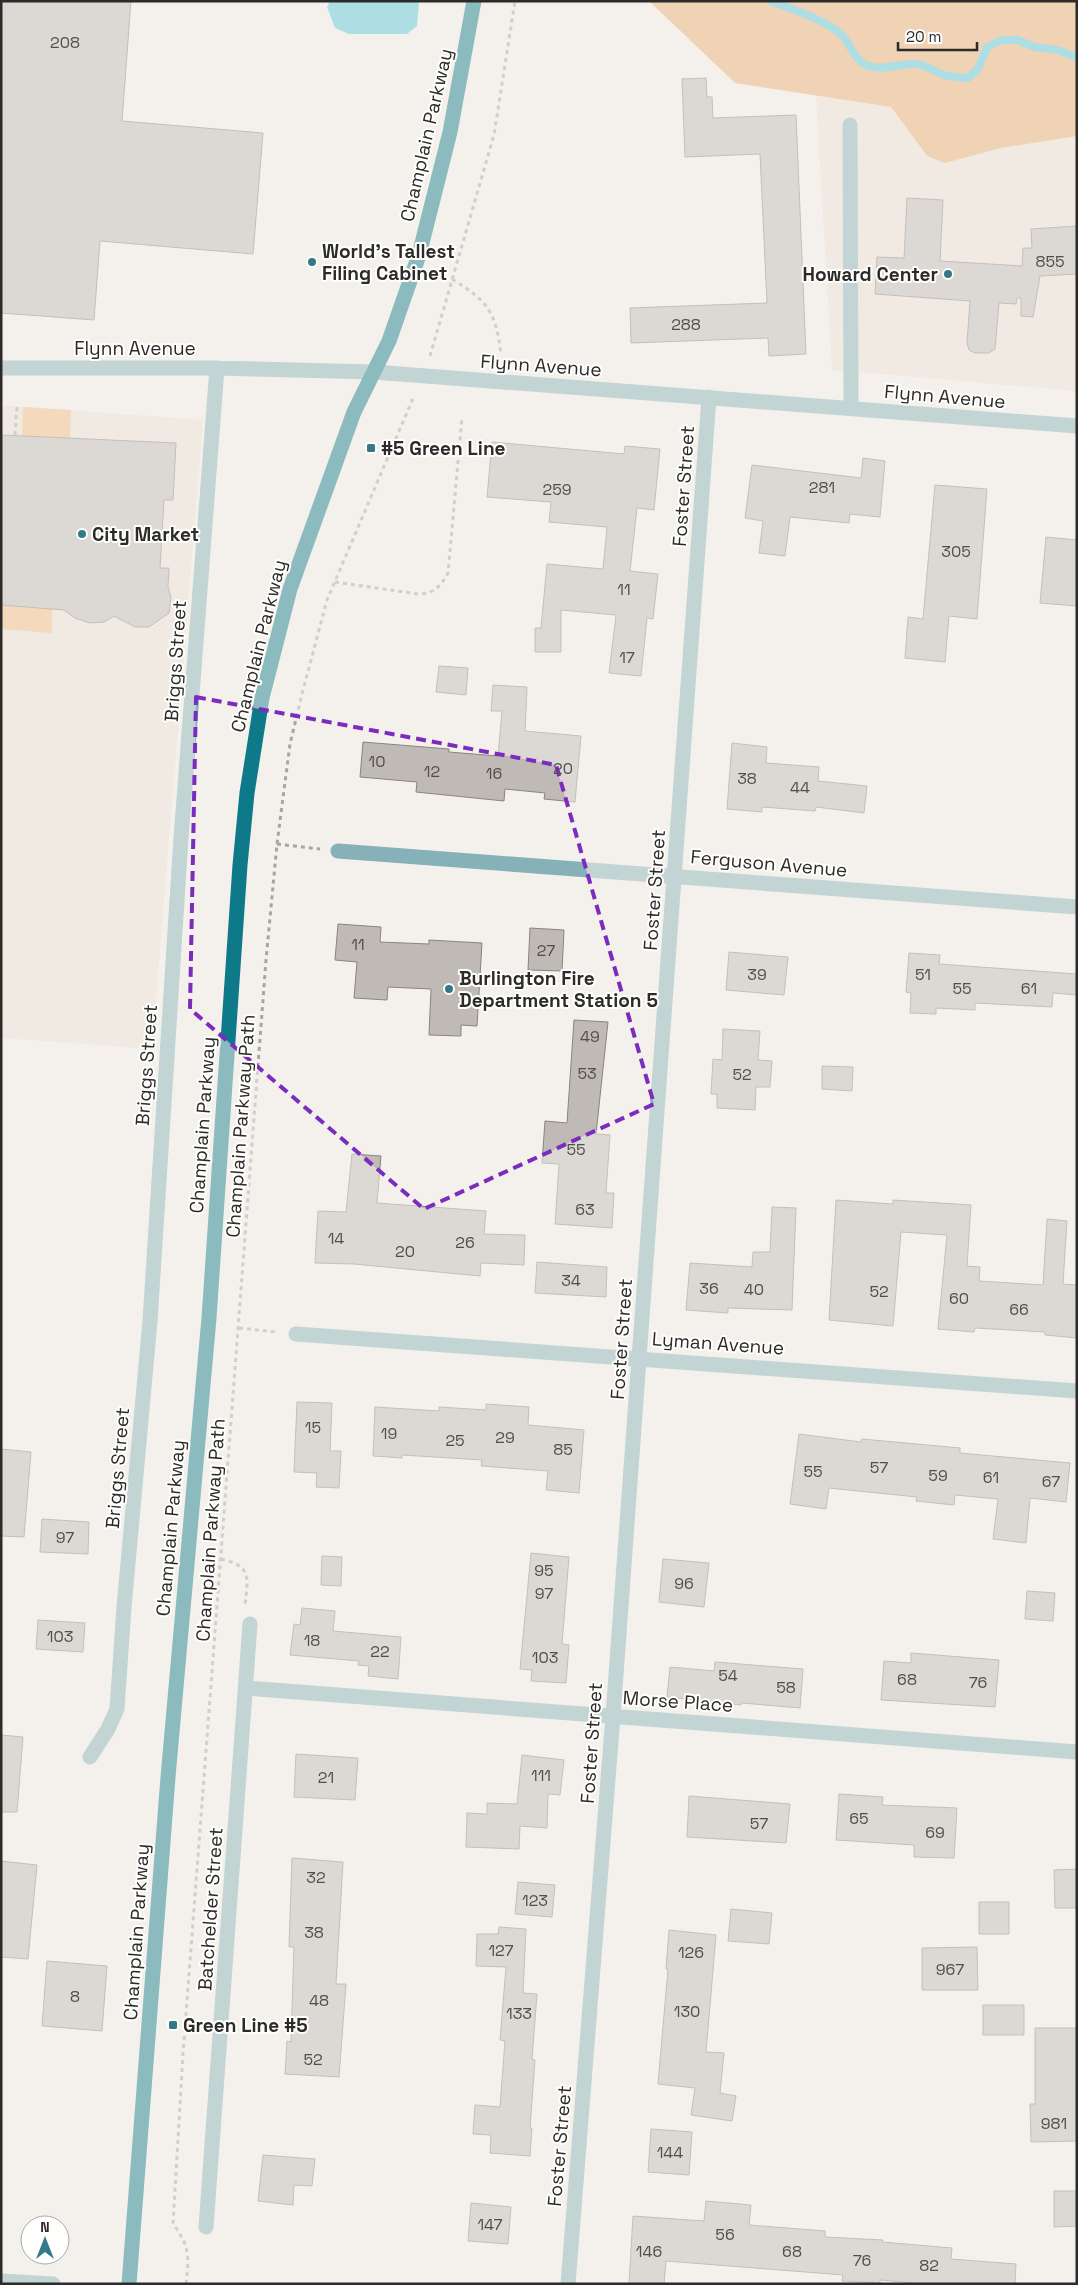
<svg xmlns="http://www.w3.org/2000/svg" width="1078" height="2285" font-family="'Space Grotesk',sans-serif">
  <rect width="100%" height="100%" fill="#f4f0eb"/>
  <!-- built -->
  <path fill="#ece2d8" d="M816 96 891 107 926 156 945 163 1001 148 1077 136V391L832 370Z
    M1 405 203 420 152 1049 1 1038Z"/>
  <!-- green -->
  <path fill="#f3bc84" d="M23 407 71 410 70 438 22 436Z
    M1 605 52 609V633L1 629Z"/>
  <!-- forest -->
  <path fill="#ebaf72" d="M649 1H1077V136L1001 148 945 163 927 156 891 107 735 83Z"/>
  <!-- water -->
  <path fill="#57c7db" d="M330 1H416L419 3 417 26 407 34H349L335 28 327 7Z"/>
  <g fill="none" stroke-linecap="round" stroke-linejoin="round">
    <!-- stream -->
    <path stroke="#57c7db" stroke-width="8" d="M770 1C792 9 818 17 837 31 851 40 851 58 866 65 881 72 901 63 916 64 926 65 932 70 941 74 949 77 959 77 968 78L978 69 987 47 1002 40H1018L1034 47 1058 50 1077 58"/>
  </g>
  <!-- building -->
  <path fill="#bfbab6" stroke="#888480" d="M1 1H131L122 121 263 133 253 254 100 241 94 320 1 313Z
    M706 78 707 97H712L713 118 796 115 806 354 769 356 768 338 631 343 630 308 767 303 760 154 685 157 682 79Z
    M907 198 943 200 940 261 1022 266 1023 248H1032L1031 229 1077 226V274L1040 276 1033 317 1021 316V298H1017L1016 304 999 303 995 349 989 353H975L969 350 967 343 970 301 875 294 877 257 904 258Z
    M1 435 176 443 173 500H164L160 568H169L168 587 171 597 169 613 149 627H135L114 616 104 622 90 623 75 618 64 610 1 605Z
    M492 442 624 454 625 446 660 449 654 510 637 508 630 571 658 574 653 619 647 618 641 676 609 673 616 615 561 610V652H535V628H541L547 564 603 569 607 527 549 522 551 502 487 497Z
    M863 458 885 461 880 517 850 514 849 523 790 517 785 556 759 553 763 521 745 518 752 465 861 478Z
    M935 485 987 489 977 619 949 616 945 662 905 658 908 617 923 619Z
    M1046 537 1077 540V606L1040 603Z
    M439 666 468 668 466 695 436 692Z
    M493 685 527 687 525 731 581 736 575 802 544 799 545 793 505 789 504 801 416 792 417 782 360 777 363 742 449 749V752L498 756 502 711H491Z
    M732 743 767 747 766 763 819 767 818 781 867 786 864 813 816 807 815 811 762 807V812L727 809Z
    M338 924 381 927 380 942 429 944V940L482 943 477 1026 461 1025V1036L429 1035 431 989 388 987 387 1000 354 998 357 962 335 960Z
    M530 928 564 930 562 971 528 970Z
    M729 952 788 957 784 995 726 990Z
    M909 953 940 955 939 964 1077 974V995L1053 993 1052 1007 975 1003V1010L936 1008V1014L910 1013 911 993 906 992Z
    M574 1020 608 1022 596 1134 610 1135 606 1193H614L612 1228 555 1224 559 1164 542 1163 545 1121 567 1123Z
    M723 1029 760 1031 758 1060 772 1061 770 1087H756L755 1110 717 1108V1094H711L713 1059 722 1060Z
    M822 1066 853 1067 852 1091 822 1089Z
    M352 1154 381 1156 377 1203 486 1211 484 1234 525 1235 524 1265 481 1263 480 1276 354 1264 315 1263 318 1211 346 1212Z
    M836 1200 893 1204V1200L971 1205 967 1266 980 1267 979 1281 1043 1285 1047 1219 1067 1221 1063 1284 1077 1285V1338L1045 1335V1332L975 1328 974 1332 938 1329 947 1235 901 1232 893 1326 829 1320Z
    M772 1207 796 1208 792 1310 728 1308V1313L686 1310 690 1263 752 1267 753 1252H770Z
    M537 1262 607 1267 606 1297 535 1293Z
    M297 1402 332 1403 330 1451H341L339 1488 316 1487 317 1473 294 1472Z
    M486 1404 529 1407 528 1425 584 1430 579 1493 546 1490 548 1471 481 1466 482 1460 402 1455V1458L373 1456 375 1407 439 1411V1407L486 1410Z
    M799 1434 861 1442 862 1439 960 1448V1453L1070 1463 1066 1502 1030 1498 1026 1543 993 1539 998 1499 955 1495 954 1505 916 1501 917 1497 829 1488 826 1509 790 1504Z
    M1 1449 31 1452 24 1537 1 1536Z
    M42 1519 89 1522 88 1554 40 1552Z
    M531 1553 569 1557 562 1644 569 1645 566 1683 531 1681 532 1670 520 1669Z
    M322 1556 342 1557 341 1586 321 1585Z
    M663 1559 709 1563 704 1607 659 1602Z
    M1027 1591 1055 1593 1053 1621 1025 1619Z
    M302 1608 335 1611 333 1631 401 1637 398 1679 368 1676 369 1666 358 1665 359 1661 290 1655 294 1624 300 1625Z
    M38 1620 85 1623 83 1652 36 1649Z
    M911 1653 999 1660 995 1707 881 1700 884 1661 911 1663Z
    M715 1662 803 1669 800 1708 742 1703 741 1705 667 1697 670 1667 714 1671Z
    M1 1735 23 1737 17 1812H1Z
    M296 1754 358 1758 355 1800 294 1797Z
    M522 1755 564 1760 560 1795 548 1794 547 1828 520 1826 519 1849 466 1847 467 1813 487 1814V1803L517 1804Z
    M839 1794 883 1797 882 1805 957 1808 954 1858 914 1857V1845L836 1840Z
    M689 1796 790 1804 786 1843 687 1837Z
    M292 1858 343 1862 336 1984H346L339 2077 285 2074 287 2041 291 2042 294 1947H289Z
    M1 1861 37 1865 28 1959 1 1957Z
    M1077 1869V1908H1055L1054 1870Z
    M518 1882 555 1885 552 1917 515 1914Z
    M979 1902H1009V1934H979Z
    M731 1909 772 1913 769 1944 728 1941Z
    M499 1927 526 1929 523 1993 537 1994 532 2059 535 2060 530 2128H532L530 2156 490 2153 491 2135 473 2134 475 2105 500 2107 505 2041 500 2040 506 1967 476 1966 477 1934H498Z
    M669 1930 716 1935 706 2052 724 2053 720 2093 736 2096 732 2121 691 2115 695 2088 658 2084 668 1969H666Z
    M977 1947 978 1990H922V1948Z
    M47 1961 107 1966 102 2031 42 2026Z
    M983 2005H1024V2035H983Z
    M1035 2028H1077V2141L1031 2142 1030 2104H1035Z
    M651 2129 692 2132 689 2175 648 2172Z
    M263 2155 315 2159 312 2186 294 2185 293 2205 258 2201Z
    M1054 2191H1077V2226L1054 2227Z
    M706 2201 751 2205 749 2225 825 2231V2237L883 2240 882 2242 952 2248 951 2259 1016 2264 1015 2284H925L880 2280V2283L842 2281 843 2275 666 2261 664 2284H629L633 2216 704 2221Z
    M471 2203 511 2207 508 2244 468 2241Z"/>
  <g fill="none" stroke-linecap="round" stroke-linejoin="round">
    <!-- path -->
    <path stroke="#a8a5a1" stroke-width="3" stroke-dasharray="4 4" stroke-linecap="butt" d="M452 279C488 301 496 312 501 354
      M430 356 494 135 515 1
      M15 435 17 406
      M335 582 418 594C434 594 441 586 448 573L462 418
      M277 844 320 849
      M239 1328 276 1332
      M221 1559C252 1566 248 1577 245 1605
      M186 2284C189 2257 190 2246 173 2224L183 2054 266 960 277 844 290 744 302 694 327 600 414 396"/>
    <!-- minor -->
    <path stroke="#86b1b9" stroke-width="15" d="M850 125 851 408
      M1 368H217L374 372 1077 426
      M338 851 1077 907
      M296 1334 1077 1391
      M246 1688 1077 1752
      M90 1757 108 1729 117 1709 124 1607 150 1321 181 838 217 368
      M206 2227 250 1624
      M1 2281 53 2284
      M568 2284 613 1716 709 397"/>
    <!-- major -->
    <path stroke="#0e7a89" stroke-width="15" d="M129 2284 168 1777 209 1318 240 865 247 793 262 698 290 589 354 412 389 341 419 255 450 132 474 1"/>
  </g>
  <!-- marked area -->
  <path d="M0 0H1078V2285H0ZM196 697 556 765 654 1104 424 1209 190 1009Z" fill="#f4f0eb" fill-opacity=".55" fill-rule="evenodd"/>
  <path fill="none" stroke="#7b2cbf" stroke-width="4" stroke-dasharray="10 6" stroke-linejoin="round" d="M196 697 556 765 654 1104 424 1209 190 1009Z"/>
  <!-- markers -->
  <g fill="#337986" stroke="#fefefd" stroke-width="2">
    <circle cx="312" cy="262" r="5"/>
    <circle cx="948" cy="274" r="5"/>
    <rect x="366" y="443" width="10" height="10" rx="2.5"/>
    <circle cx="82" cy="534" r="5"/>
    <circle cx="449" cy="989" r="5"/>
    <rect x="168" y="2020" width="10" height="10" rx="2.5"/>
  </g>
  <g text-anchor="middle" stroke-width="4" stroke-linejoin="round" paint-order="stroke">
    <!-- number labels -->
    <g font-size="16" fill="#514f4c">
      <text x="65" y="48">208</text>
      <text x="1050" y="267">855</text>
      <text x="686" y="330">288</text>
      <text x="822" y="493">281</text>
      <text x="557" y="495">259</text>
      <text x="956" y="557">305</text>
      <text x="624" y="595">11</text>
      <text x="627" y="663">17</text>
      <text x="377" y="767">10</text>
      <text x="563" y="774">20</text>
      <text x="432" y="777">12</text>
      <text x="494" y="779">16</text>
      <text x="747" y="784">38</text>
      <text x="800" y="793">44</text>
      <text x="358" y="950">11</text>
      <text x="546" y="956">27</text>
      <text x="757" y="980">39</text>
      <text x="923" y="980">51</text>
      <text x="962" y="994">55</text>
      <text x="1029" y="994">61</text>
      <text x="590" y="1042">49</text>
      <text x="587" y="1079">53</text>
      <text x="742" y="1080">52</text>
      <text x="576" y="1155">55</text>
      <text x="585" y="1215">63</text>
      <text x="336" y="1244">14</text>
      <text x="465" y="1248">26</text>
      <text x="405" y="1257">20</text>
      <text x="571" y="1286">34</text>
      <text x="709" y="1294">36</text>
      <text x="754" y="1295">40</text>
      <text x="879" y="1297">52</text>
      <text x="959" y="1304">60</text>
      <text x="1019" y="1315">66</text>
      <text x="313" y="1433">15</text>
      <text x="389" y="1439">19</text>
      <text x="505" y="1443">29</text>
      <text x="455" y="1446">25</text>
      <text x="563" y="1455">85</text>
      <text x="879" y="1473">57</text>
      <text x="813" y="1477">55</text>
      <text x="938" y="1481">59</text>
      <text x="991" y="1483">61</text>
      <text x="1051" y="1487">67</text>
      <text x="65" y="1543">97</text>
      <text x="544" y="1576">95</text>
      <text x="684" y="1589">96</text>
      <text x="544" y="1599">97</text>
      <text x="60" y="1642">103</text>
      <text x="312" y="1646">18</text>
      <text x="380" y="1657">22</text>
      <text x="545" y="1663">103</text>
      <text x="728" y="1681">54</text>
      <text x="907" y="1685">68</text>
      <text x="978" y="1688">76</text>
      <text x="786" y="1693">58</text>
      <text x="541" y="1781">111</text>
      <text x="326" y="1783">21</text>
      <text x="859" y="1824">65</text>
      <text x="759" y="1829">57</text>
      <text x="935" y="1838">69</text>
      <text x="316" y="1883">32</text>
      <text x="535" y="1906">123</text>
      <text x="314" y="1938">38</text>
      <text x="501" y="1956">127</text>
      <text x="691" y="1958">126</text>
      <text x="950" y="1975">967</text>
      <text x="75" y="2002">8</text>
      <text x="319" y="2006">48</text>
      <text x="687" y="2017">130</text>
      <text x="519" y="2019">133</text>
      <text x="313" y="2065">52</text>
      <text x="1054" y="2129">981</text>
      <text x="670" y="2158">144</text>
      <text x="490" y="2230">147</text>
      <text x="725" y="2240">56</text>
      <text x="649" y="2257">146</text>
      <text x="792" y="2257">68</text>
      <text x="862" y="2266">76</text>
      <text x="929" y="2271">82</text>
    </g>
    <!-- street labels -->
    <g font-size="19" fill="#2c2b29" stroke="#fefefd">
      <text transform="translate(426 135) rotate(-77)" y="7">Champlain Parkway</text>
      <text x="135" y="355">Flynn Avenue</text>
      <text transform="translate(541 365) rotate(4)" y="7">Flynn Avenue</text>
      <text transform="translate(945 396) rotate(5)" y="7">Flynn Avenue</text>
      <text transform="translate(683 486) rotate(-86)" y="7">Foster Street</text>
      <text transform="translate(258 646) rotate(-76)" y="7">Champlain Parkway</text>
      <text transform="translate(175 661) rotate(-86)" y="7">Briggs Street</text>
      <text transform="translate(769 863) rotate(5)" y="7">Ferguson Avenue</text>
      <text transform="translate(654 890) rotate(-86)" y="7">Foster Street</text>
      <text transform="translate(146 1065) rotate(-86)" y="7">Briggs Street</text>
      <text transform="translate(202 1125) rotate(-86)" y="7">Champlain Parkway</text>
      <text transform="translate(240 1126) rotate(-86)" y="7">Champlain Parkway Path</text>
      <text transform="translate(621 1339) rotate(-86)" y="7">Foster Street</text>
      <text transform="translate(718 1343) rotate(4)" y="7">Lyman Avenue</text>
      <text transform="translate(117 1468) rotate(-85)" y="7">Briggs Street</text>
      <text transform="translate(170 1528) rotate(-85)" y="7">Champlain Parkway</text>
      <text transform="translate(210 1530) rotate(-86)" y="7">Champlain Parkway Path</text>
      <text transform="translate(678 1701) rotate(4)" y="7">Morse Place</text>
      <text transform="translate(591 1743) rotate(-86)" y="7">Foster Street</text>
      <text transform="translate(210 1909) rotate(-86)" y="7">Batchelder Street</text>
      <text transform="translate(136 1932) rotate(-86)" y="7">Champlain Parkway</text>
      <text transform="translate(559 2146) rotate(-85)" y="7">Foster Street</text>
    </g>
    <!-- poi labels -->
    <g font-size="19" font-weight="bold" fill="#2c2b29" stroke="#fefefd" text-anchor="start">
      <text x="322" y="258">World's Tallest<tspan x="322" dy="22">Filing Cabinet</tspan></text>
      <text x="938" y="281" text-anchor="end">Howard Center</text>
      <text x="381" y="455">#5 Green Line</text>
      <text x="92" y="541">City Market</text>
      <text x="459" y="985">Burlington Fire<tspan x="459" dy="22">Department Station 5</tspan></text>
      <text x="183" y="2032">Green Line #5</text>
    </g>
  </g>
  <!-- border -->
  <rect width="1078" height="2285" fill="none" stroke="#2c2b29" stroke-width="5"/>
  <!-- north arrow -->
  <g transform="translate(45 2240)"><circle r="24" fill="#fefefd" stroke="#aaaaa8"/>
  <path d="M0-4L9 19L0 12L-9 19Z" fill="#337986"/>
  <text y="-8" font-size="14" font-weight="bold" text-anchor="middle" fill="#2c2b29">N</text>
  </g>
  <!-- scale -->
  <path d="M898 42v8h79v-8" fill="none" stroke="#2c2b29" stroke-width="2.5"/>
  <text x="906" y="42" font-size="15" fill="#2c2b29" stroke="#fefefd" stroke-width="4" paint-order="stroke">20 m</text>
</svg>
